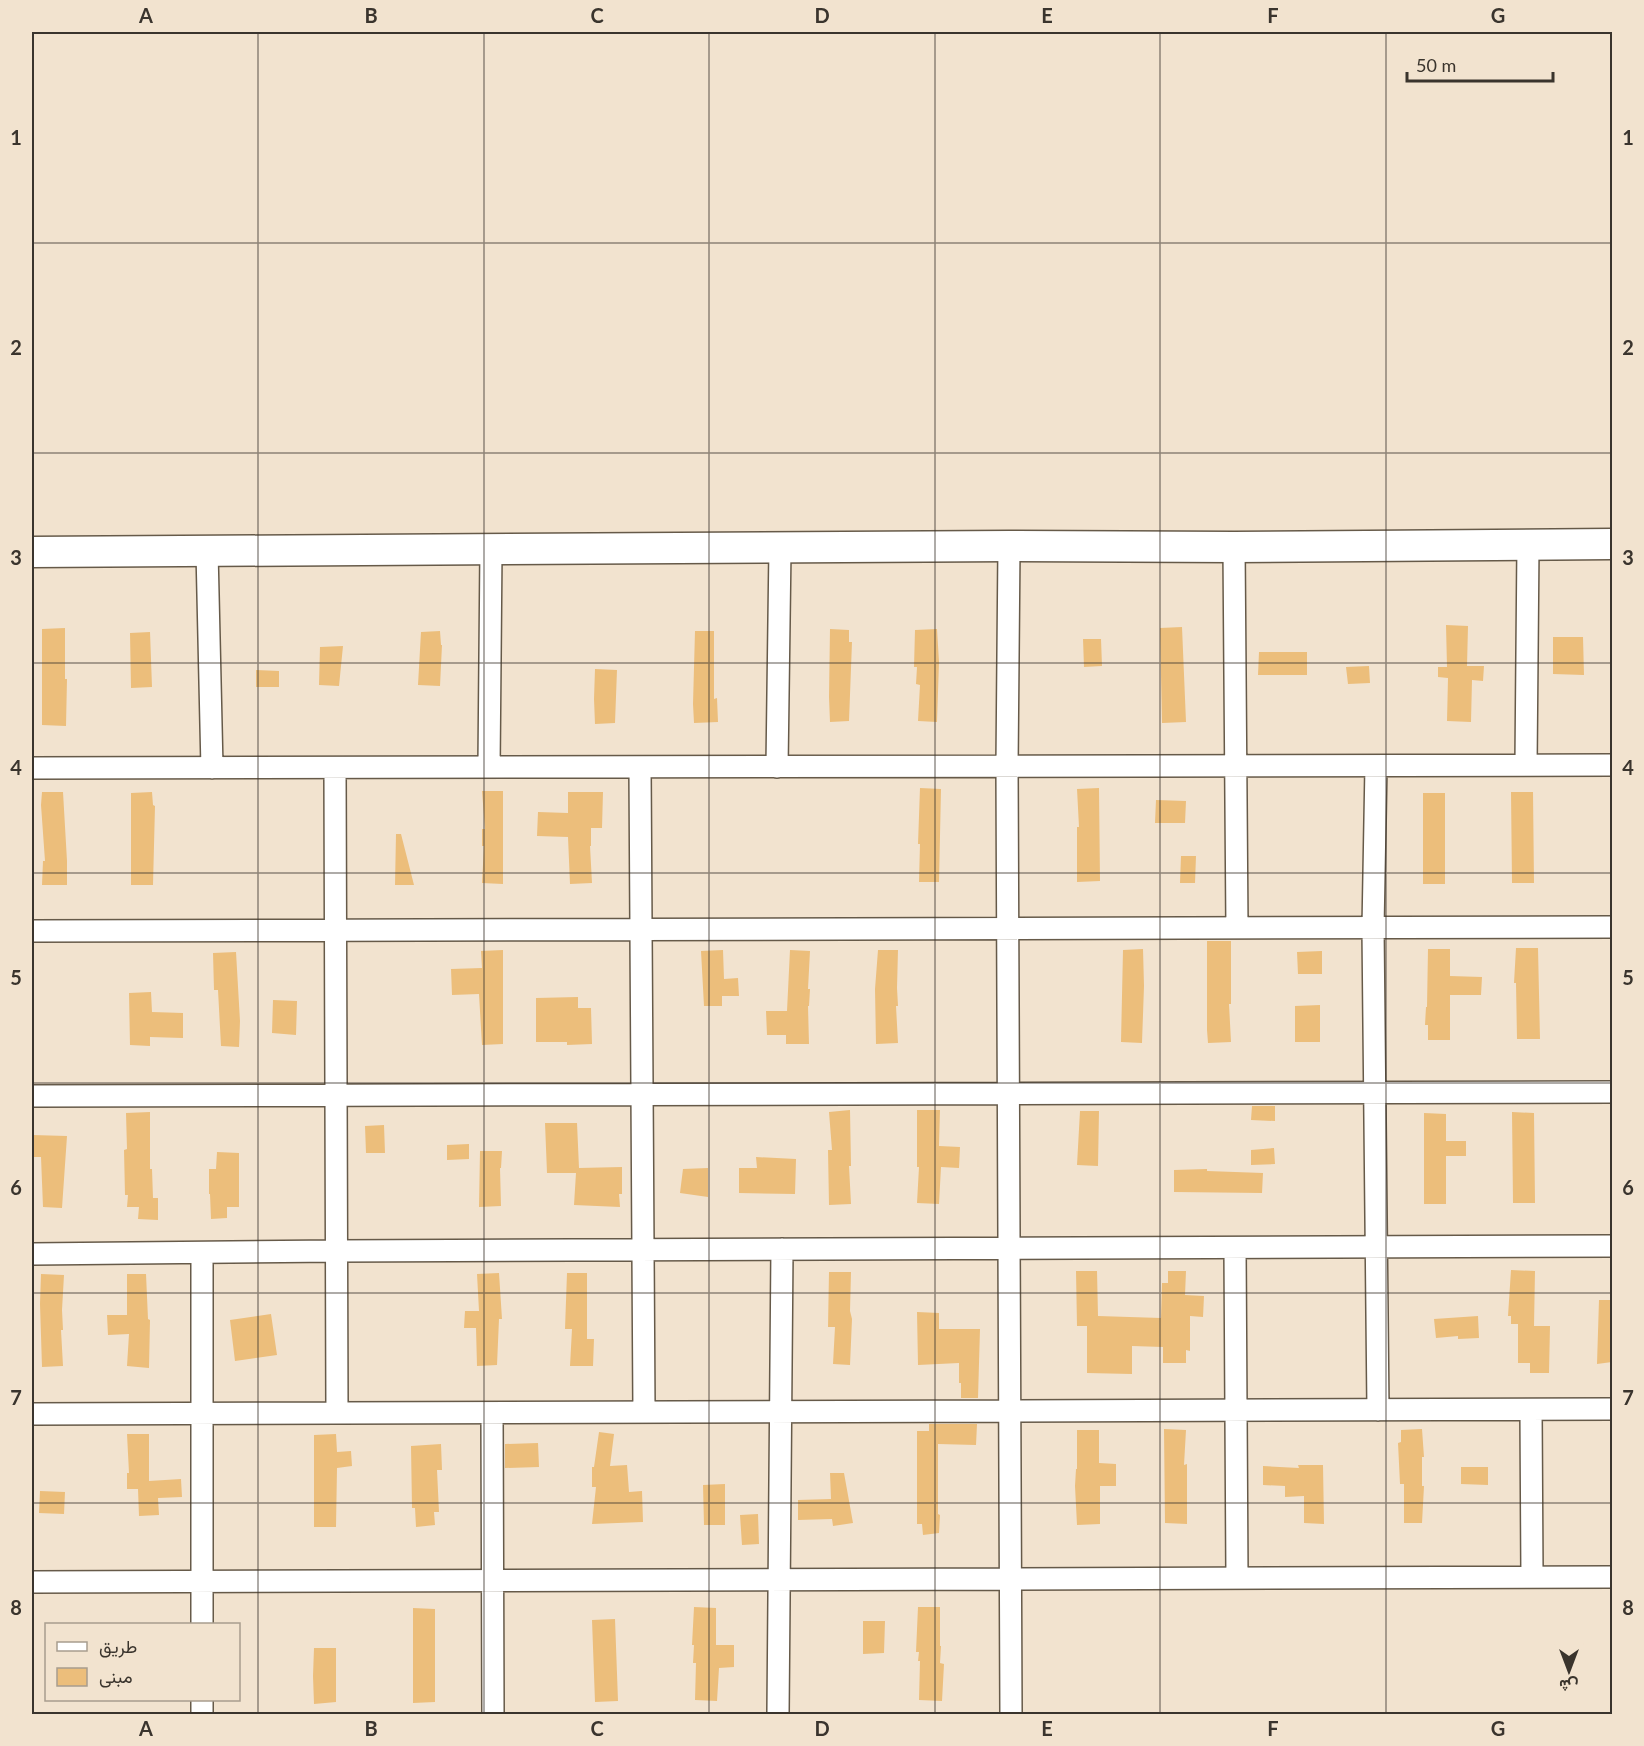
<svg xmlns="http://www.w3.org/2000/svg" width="1644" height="1746" font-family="Lato,Vazirmatn,sans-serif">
  <rect width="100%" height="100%" fill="#f2e3cf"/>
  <!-- building -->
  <path fill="#ecbe7b" d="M1446 625 1468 626 1467 666H1484L1483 681 1472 680 1471 722 1447 721 1448 678 1438 677V667H1447Z
    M1182 627 1186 722 1162 723 1160 628Z
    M65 628V679H67L66 726 42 725V629Z
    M830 629 849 630V642H852L849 721 830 722 829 697Z
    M937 629 939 662 937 722 918 721 920 685 916 684 917 667H914L915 630Z
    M440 631 441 645H442L440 686 418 685 421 632Z
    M695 631H714V699L717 698 718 722 694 723 693 704Z
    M150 632 152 687 131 688 130 633Z
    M1553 637H1583L1584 675 1553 674Z
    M1083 639H1101L1102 666 1084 667Z
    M343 646 339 686 319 685 320 647Z
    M1259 652H1307V675H1258Z
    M1369 666 1370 683 1348 684 1346 667Z
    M595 669 617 670 615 723 595 724 594 699Z
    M256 670 279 671V687H256Z
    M920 788 941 789 939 882H919L920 844H918Z
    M1099 788 1100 881 1077 882V827H1079L1077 789Z
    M482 791H503V884L482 883 484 846H482V829H485Z
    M42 792H63L67 861V885H42L43 861H45L41 805Z
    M152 792 153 805 155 806 153 885H131V793Z
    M568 792H603L602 828H591V846H590L592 883 570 884 568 837 537 836 538 812 568 813Z
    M1511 792H1533L1534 883H1512Z
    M1423 793H1445V884H1423Z
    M1156 800 1186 801 1185 823H1155Z
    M396 834H401L414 885H395Z
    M1181 856H1196L1195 883H1180Z
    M1207 941H1231V1004H1229L1231 1042 1208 1043 1207 1030Z
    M1516 948H1538L1540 1039H1517L1516 983H1514Z
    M1143 949 1144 986 1142 1043 1121 1042 1123 950Z
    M1428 949H1450V976L1482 977 1481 995H1450V1040H1428V1025H1425L1426 1007H1427Z
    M503 950V1044L482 1045 479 994 452 995 451 969 482 968 481 951Z
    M723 950 724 979 738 978 739 996H722V1006H704L701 951Z
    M790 950 810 951 808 989H810L809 1006H808L809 1044H786V1035H767L766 1011H787Z
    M878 950H898L897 988 898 1006H896L898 1043 876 1044 875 989Z
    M1322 951V974H1298L1297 952Z
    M236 952 240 1021 239 1047 221 1046 218 990H214L213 953Z
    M151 992 152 1012 183 1013V1038L150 1037V1046L130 1045 129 993Z
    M578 997V1008H591L592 1044 567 1045V1042H536V998Z
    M273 1000 297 1001 296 1035 272 1033Z
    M1320 1005V1042H1295V1006Z
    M1252 1106H1275V1121L1251 1120Z
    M850 1110 851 1166H849L851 1204 829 1205 828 1150H832L829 1112Z
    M917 1110H940L939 1146 960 1147 959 1168 941 1167 939 1204 917 1203 919 1167H917Z
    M1080 1111H1099L1098 1166 1077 1165Z
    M150 1112V1169H152L153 1198H158V1220L138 1219 139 1207H127L128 1195H125L124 1150 127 1149 126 1113Z
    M1512 1112 1534 1113 1535 1203H1513Z
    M1424 1113 1446 1114V1141H1466V1156H1446V1204H1424Z
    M545 1123H577L579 1168 622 1167V1194H619L620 1207 574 1205 576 1173H547Z
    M384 1125 385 1153H366L365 1126Z
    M32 1135 67 1136 62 1208 43 1207 41 1157H32Z
    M469 1144V1159L447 1160V1145Z
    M1274 1148 1275 1164 1251 1165V1150Z
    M480 1151H502L501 1168H500L501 1206 479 1207Z
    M217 1152 239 1153V1207H227V1218L211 1219 210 1194H209V1169H216Z
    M756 1157 796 1159 795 1194 739 1193V1168H757Z
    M708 1168V1197L680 1193 683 1169Z
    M1207 1169V1171L1263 1173 1262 1193 1174 1192V1170Z
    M1511 1270 1535 1271 1534 1326H1550L1549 1373H1530V1363H1518V1324H1511V1316H1508Z
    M1076 1271H1097L1098 1316 1161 1318 1162 1283H1168V1271H1186L1185 1295 1204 1296 1203 1317 1190 1316V1351L1186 1350V1363H1163V1347L1132 1346V1374L1087 1373V1326H1077Z
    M829 1272H851L850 1311 852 1319 850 1365 833 1364 835 1327H828Z
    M499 1273 502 1319H499L497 1365 477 1366 476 1328H464L465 1311H479L477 1274Z
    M567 1273H587V1339H594L593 1366H570L572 1329H565Z
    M41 1274 64 1275 62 1310 63 1330H61L63 1366 42 1367 40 1304Z
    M127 1274H146L148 1319 150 1320 149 1368 127 1366 129 1334 108 1335 107 1315H127Z
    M1599 1300H1612V1362L1597 1364Z
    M917 1312 939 1313V1329H980L978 1398H961V1383H959V1363L918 1365Z
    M271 1314 277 1355 235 1361 230 1320Z
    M1478 1316 1479 1338 1458 1339V1336L1436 1338 1434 1319Z
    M929 1424H977L976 1445 938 1444V1514L940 1515 939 1533 923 1535 922 1524H917V1431H929Z
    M1164 1429 1186 1430 1184 1465 1187 1464V1524L1165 1523Z
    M1422 1429 1424 1457H1422V1486H1424L1422 1523H1404V1484H1400L1398 1443 1401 1442V1430Z
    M1077 1430H1099V1463L1116 1464V1486H1100V1524L1077 1525 1075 1486 1076 1469H1077Z
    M599 1432 614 1434 610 1466 627 1465 629 1492 642 1491 643 1522 592 1524 596 1487H592V1467H594Z
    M127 1434H149V1481L181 1479 182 1497 158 1498 159 1515 139 1516 138 1489H127V1473H129Z
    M336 1434 337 1452 351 1451 352 1466 337 1468 336 1527H314V1435Z
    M538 1443 539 1467 505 1468V1444Z
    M441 1444 442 1470H437L439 1512H434L435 1525 416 1527 415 1508H412L411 1446Z
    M1298 1465H1323L1324 1524 1304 1523V1496L1285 1497V1486L1263 1485V1466L1299 1468Z
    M1461 1467H1488V1485L1461 1484Z
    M830 1473H844L853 1523 833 1526 832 1519 798 1520V1500L831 1499Z
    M725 1484V1525H704L703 1485Z
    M40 1491 65 1492 64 1514 39 1513Z
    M758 1514 759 1544 742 1545 740 1515Z
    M694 1607 716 1608V1645H734V1667L719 1668 717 1701 695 1700 696 1663H693L694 1645H692Z
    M918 1607H940V1646H941L940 1663 944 1664 942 1701 919 1700 920 1661H918L919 1652H916Z
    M413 1608 435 1609V1702L413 1703Z
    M615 1619 618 1701 595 1702 592 1620Z
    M863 1621H885L884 1653 863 1654Z
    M314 1648H336V1702L314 1704 313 1676Z"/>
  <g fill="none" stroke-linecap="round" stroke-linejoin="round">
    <defs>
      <path id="street" d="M1009 546 1007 766 1011 1714
        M1234 547 1237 928
        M207 551 212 768
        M1526 765 1528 544
        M1376 766 1373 928 1378 1410
        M489 767 491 549
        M640 767 644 1412
        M777 767 780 548
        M32 768 1612 765
        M335 768 337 1413
        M32 931 1612 927
        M32 1096 1612 1092
        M1235 1248 1237 1578
        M202 1253V1624
        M32 1254 337 1251 1612 1246
        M1531 1410 1532 1577
        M492 1413 493 1714
        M32 1414 1612 1409
        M32 1582 1612 1577
        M202 1700V1714
        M778 1714 782 1249"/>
      <path id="secondary" d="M32 552 1009 546 1234 547 1612 544"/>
    </defs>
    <!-- street casing -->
    <use href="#street" stroke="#665a49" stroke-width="24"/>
    <!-- secondary casing -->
    <use href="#secondary" stroke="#665a49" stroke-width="33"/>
    <!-- street -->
    <use href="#street" stroke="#fff" stroke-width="21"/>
    <!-- secondary -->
    <use href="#secondary" stroke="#fff" stroke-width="30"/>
  </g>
  <!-- grid -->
  <path fill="none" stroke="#3a342d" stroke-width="1.5" stroke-opacity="0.55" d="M258 32V1714M484 32V1714M709 32V1714M935 32V1714M1160 32V1714M1386 32V1714M32 243H1612M32 453H1612M32 663H1612M32 873H1612M32 1083H1612M32 1293H1612M32 1503H1612"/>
  <!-- border -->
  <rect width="1644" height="1746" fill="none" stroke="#f2e3cf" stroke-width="66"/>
  <!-- legend -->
  <rect x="45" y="1623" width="195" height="78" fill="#f2e3cf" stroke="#a89d8e" stroke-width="1.5"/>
  <rect x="57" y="1642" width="30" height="9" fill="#ffffff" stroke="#a89d8e" stroke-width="1.5"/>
  <text x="99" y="1653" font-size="18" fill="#3a342d">طريق</text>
  <rect x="57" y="1668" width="30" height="18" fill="#ecbe7b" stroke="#a89d8e" stroke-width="1.5"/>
  <text x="99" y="1683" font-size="18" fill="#3a342d">مبنى</text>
  <!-- north arrow -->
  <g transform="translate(1569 1671) rotate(180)" stroke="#f2e3cf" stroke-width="4.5" paint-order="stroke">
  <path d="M0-4.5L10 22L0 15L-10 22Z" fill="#3a342d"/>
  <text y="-9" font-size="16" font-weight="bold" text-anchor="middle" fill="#3a342d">ش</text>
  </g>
  <!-- scale -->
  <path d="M1407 72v9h146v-9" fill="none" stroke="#3a342d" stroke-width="3"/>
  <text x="1416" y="72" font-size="18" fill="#3a342d" stroke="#f2e3cf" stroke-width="4.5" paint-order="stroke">50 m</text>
  <rect x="33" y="33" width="1578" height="1680" fill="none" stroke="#3a342d" stroke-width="2"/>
  <g font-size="20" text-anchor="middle" font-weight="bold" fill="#3a342d">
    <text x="146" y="23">A</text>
    <text x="371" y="23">B</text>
    <text x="597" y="23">C</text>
    <text x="822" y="23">D</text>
    <text x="1047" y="23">E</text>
    <text x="1273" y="23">F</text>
    <text x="1498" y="23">G</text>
    <text x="16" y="145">1</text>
    <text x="1628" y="145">1</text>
    <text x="16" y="355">2</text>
    <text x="1628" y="355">2</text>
    <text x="16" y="565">3</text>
    <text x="1628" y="565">3</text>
    <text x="16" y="775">4</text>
    <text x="1628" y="775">4</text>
    <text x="16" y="985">5</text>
    <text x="1628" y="985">5</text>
    <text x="16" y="1195">6</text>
    <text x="1628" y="1195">6</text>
    <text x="16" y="1405">7</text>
    <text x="1628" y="1405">7</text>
    <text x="16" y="1615">8</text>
    <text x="1628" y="1615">8</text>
    <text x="146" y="1736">A</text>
    <text x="371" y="1736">B</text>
    <text x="597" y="1736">C</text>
    <text x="822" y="1736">D</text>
    <text x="1047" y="1736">E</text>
    <text x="1273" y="1736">F</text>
    <text x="1498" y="1736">G</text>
  </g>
</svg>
